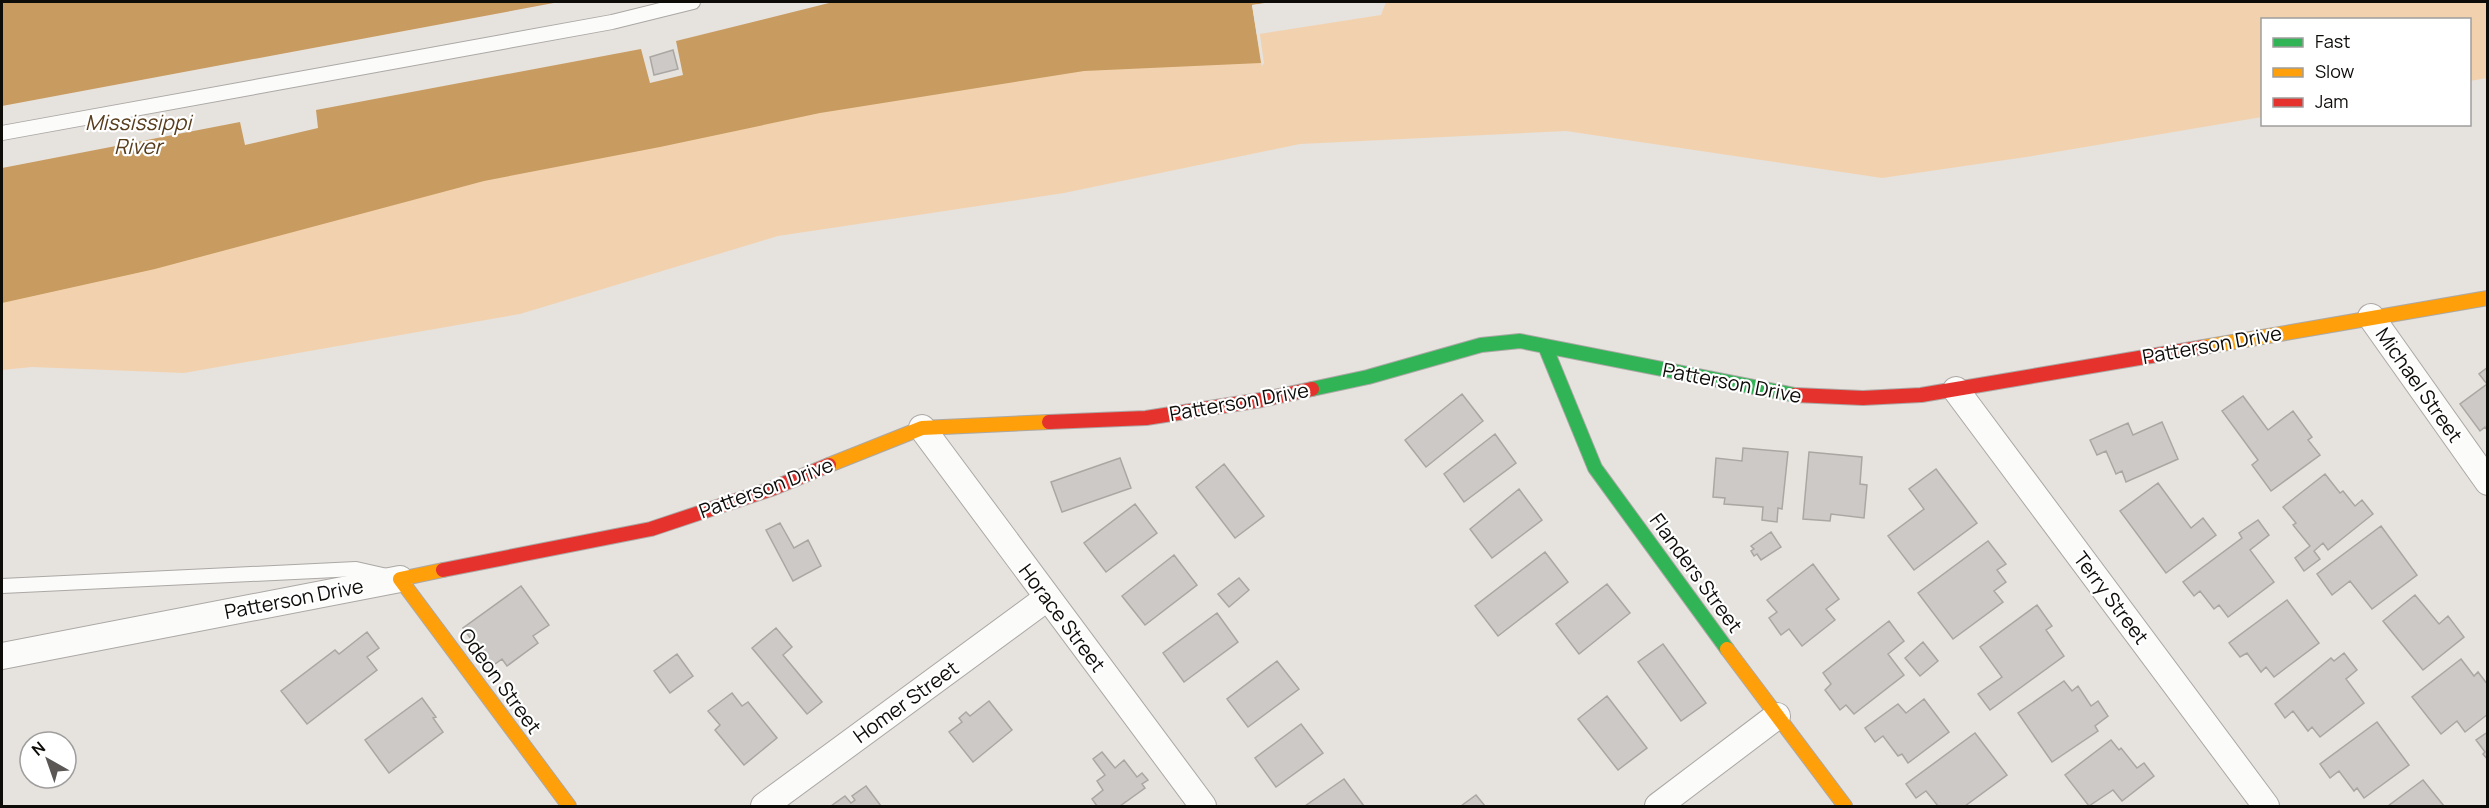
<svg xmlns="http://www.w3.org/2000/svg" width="2489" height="808" font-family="Manrope,sans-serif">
  <rect width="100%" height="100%" fill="#e6e2de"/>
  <!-- green -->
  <path fill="#f2d2ae" d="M1386 2H2487V78L2470 81V20H2262V117L2026 157 1882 178 1566 131 1300 144 1064 193 778 236 520 314 184 373 32 367 2 370V255L1093 60 1381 15Z"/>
  <!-- water -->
  <path fill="#c89b60" d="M2 2H1272L1252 5 1261 63 1084 71 820 113 660 147 484 181 155 269 2 303Z"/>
  <!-- pier -->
  <path fill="#e6e2de" d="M559 2H833L676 41 683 75 650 83 641 49 316 110 318 128 245 145 240 122 2 168V106Z
    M1275 2 1272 4 1256 7 1264 63 1262 66 1252 5Z"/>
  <!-- building -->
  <path fill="#ccc9c6" stroke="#aaa7a3" stroke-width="1.5" d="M673 50 678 69 654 75 650 57Z
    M2488 367V431L2485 427 2480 431 2460 404 2487 384 2479 374Z
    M1462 394 1483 421 1426 467 1405 440Z
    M2243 396 2268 430 2293 411 2312 437 2308 440 2320 455 2271 491 2252 465 2258 460 2222 411Z
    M2162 422 2178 459 2126 482 2122 471 2116 474 2106 451 2097 455 2090 440 2128 423 2133 435Z
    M1495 434 1516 463 1464 502 1444 474Z
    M1743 448 1788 452 1782 509 1778 508 1777 522 1762 520 1763 507 1724 504 1725 498 1713 497 1716 458 1742 461Z
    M1809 452 1862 457 1860 484 1867 485 1864 518 1831 514 1830 521 1803 519Z
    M1120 458 1131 488 1062 512 1051 482Z
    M1224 464 1264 516 1235 538 1196 487Z
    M1936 469 1977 523 1914 570 1888 536 1924 509 1909 489Z
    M2325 474 2340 493 2343 491 2355 506 2362 500 2373 514 2328 550 2323 543 2314 551 2320 559 2304 571 2295 558 2310 546 2293 525 2296 523 2283 507Z
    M2158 483 2191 528 2203 518 2216 535 2166 573 2120 511Z
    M1519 489 1542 520 1492 558 1470 529Z
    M1135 504 1157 533 1106 572 1084 543Z
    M2258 520 2269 535 2250 550 2274 582 2228 617 2219 605 2214 609 2200 591 2194 596 2183 582 2242 538 2239 533Z
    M780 523 794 548 808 540 821 566 793 581 766 530Z
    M2381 526 2417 575 2372 609 2350 581 2332 595 2317 574Z
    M1771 532 1781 547 1761 560 1757 554 1754 556 1751 551 1754 549 1751 546Z
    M1988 541 2006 564 1997 570 2006 582 1994 591 2003 602 1953 639 1918 593Z
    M1545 552 1568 582 1498 636 1475 606Z
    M1174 555 1197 585 1145 625 1122 596Z
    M1813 564 1839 599 1826 609 1835 620 1802 646 1789 629 1781 635 1769 618 1777 612 1767 600Z
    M1239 578 1249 590 1229 607 1218 594Z
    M1607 584 1630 613 1579 654 1556 624Z
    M521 586 549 625 533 636 538 643 507 666 502 659 491 667 463 628Z
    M2415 595 2439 624 2448 616 2464 637 2423 670 2383 621Z
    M2287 600 2319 643 2274 677 2266 667 2261 672 2247 653 2240 657 2229 643Z
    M2037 605 2052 626 2046 630 2064 656 1990 710 1978 694 2002 677 1980 647Z
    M1217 613 1238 642 1184 682 1163 653Z
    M1889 621 1904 641 1888 654 1904 675 1854 714 1846 705 1840 710 1825 690 1831 684 1823 673Z
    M776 628 792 647 783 655 822 702 807 714 752 648Z
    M367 632 379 648 367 657 377 670 307 724 281 691 335 650 339 654Z
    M1923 642 1938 661 1920 676 1905 658Z
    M1663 644 1706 703 1681 721 1638 662Z
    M2344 653 2357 670 2346 679 2364 703 2320 737 2312 727 2308 731 2293 711 2285 718 2275 704 2331 658 2334 661Z
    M677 654 693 676 670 693 654 671Z
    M2461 659 2474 676 2478 672 2488 685V714L2465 732 2457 721 2441 734 2412 697Z
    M1277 661 1299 689 1248 727 1227 699Z
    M2064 681 2072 691 2078 686 2091 706 2098 701 2108 716 2095 726 2098 731 2052 762 2018 713Z
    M732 693 742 706 748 702 777 738 744 765 715 730 720 725 708 711Z
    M1607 696 1647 748 1618 770 1578 719Z
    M422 698 436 717 433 718 443 732 389 773 365 740Z
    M1924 699 1949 732 1908 763 1902 754 1898 756 1883 736 1875 742 1865 728 1898 704 1906 713Z
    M989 701 1012 730 973 762 949 732 962 722 959 718 966 712 970 716Z
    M2377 722 2409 765 2364 798 2357 788 2354 791 2339 771 2330 778 2320 764Z
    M1301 724 1323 753 1276 787 1255 758Z
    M2488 732V760L2483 754 2485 752 2476 740Z
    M1975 733 2007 775 1965 806H1938L1926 791 1916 798 1906 784Z
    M2111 740 2119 750 2121 748 2137 768 2144 763 2154 776 2122 801 2113 790 2089 806 2065 775Z
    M1102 752 1115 768 1124 760 1137 777 1142 773 1148 780 1142 784 1145 788 1120 806H1097L1092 799 1103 790 1097 781 1105 775 1093 759Z
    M1344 779 1364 806H1305Z
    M2423 780 2444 806H2388Z
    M866 786 881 806H831L845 796 851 803 855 800 852 796Z
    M1476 795 1485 806H1461Z"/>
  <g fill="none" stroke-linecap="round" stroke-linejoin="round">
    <defs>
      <path id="lane" d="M2 133 612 22 693 2
        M2 586 356 569 387 576"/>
      <path id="street" d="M2371 317 2488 482
        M1956 390 2266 806
        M922 428 1203 806
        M2 656 400 579
        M764 806 1047 598
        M1658 806 1777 716"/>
      <path id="fast" d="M1545 346 1595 468 1727 649
        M1312 389 1368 377 1481 345 1520 341 1795 395"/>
      <path id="slow" d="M2204 347 2488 298
        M829 465 922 428 1049 422
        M443 570 400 579 569 806
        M1727 649 1845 806"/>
      <path id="jam" d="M1795 395 1863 398 1921 395 2204 347
        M1049 422 1146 418 1261 400 1312 389
        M443 570 651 529 771 489 829 465"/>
    </defs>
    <!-- lane casing -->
    <use href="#lane" stroke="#aba8a5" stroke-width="16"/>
    <!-- street casing -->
    <use href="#street" stroke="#aba8a5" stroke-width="28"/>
    <!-- fast casing -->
    <use href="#fast" stroke="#aba8a5" stroke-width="16"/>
    <!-- slow casing -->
    <use href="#slow" stroke="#aba8a5" stroke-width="16"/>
    <!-- jam casing -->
    <use href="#jam" stroke="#aba8a5" stroke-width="16"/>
    <!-- lane -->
    <use href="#lane" stroke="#fbfbfa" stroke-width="14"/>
    <!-- street -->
    <use href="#street" stroke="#fbfbfa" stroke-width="26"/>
    <!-- fast -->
    <use href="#fast" stroke="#30b455" stroke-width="14"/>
    <!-- slow -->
    <use href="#slow" stroke="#ff9f0a" stroke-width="14"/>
    <!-- jam -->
    <use href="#jam" stroke="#e5322d" stroke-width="14"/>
  </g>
  <g text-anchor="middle" stroke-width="4.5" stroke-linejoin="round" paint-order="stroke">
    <!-- street labels -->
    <g font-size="20" fill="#0e0c09" stroke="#fff">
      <text transform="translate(2212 345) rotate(-10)" y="7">Patterson Drive</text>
      <text transform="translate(1732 383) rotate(11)" y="7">Patterson Drive</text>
      <text transform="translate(2419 385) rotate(55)" y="7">Michael Street</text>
      <text transform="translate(1239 402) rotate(-10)" y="7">Patterson Drive</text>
      <text transform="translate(766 488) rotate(-20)" y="7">Patterson Drive</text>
      <text transform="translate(1696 573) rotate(54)" y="7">Flanders Street</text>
      <text transform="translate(2111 598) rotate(53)" y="7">Terry Street</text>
      <text transform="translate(294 599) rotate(-11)" y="7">Patterson Drive</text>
      <text transform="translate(1062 618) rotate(53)" y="7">Horace Street</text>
      <text transform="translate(500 681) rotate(54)" y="7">Odeon Street</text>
      <text transform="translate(906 702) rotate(-36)" y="7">Homer Street</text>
    </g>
    <!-- water labels -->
    <g font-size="21" font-style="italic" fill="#583d1c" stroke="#fff">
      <text x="138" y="130">Mississippi<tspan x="138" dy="24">River</tspan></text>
    </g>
  </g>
  <!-- border -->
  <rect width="2489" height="808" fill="none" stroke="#0e0c09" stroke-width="6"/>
  <!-- legend -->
  <rect x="2261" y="18" width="210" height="108" fill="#ffffff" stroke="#9f9e9d" stroke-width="1.5"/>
  <rect x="2273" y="38" width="30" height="9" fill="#30b455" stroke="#9f9e9d" stroke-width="1.5"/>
  <text x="2315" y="48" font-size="18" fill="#0e0c09">Fast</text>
  <rect x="2273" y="68" width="30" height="9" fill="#ff9f0a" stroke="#9f9e9d" stroke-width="1.5"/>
  <text x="2315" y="78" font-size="18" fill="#0e0c09">Slow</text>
  <rect x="2273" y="98" width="30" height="9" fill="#e5322d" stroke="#9f9e9d" stroke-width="1.5"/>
  <text x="2315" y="108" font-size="18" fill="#0e0c09">Jam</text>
  <!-- north arrow -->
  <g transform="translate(48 760) rotate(320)"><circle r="28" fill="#ffffff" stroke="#9f9e9d" stroke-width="1.5"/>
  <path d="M0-4.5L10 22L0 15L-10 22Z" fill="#5a5754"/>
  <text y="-9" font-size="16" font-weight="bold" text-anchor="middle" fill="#0e0c09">N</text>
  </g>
</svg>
